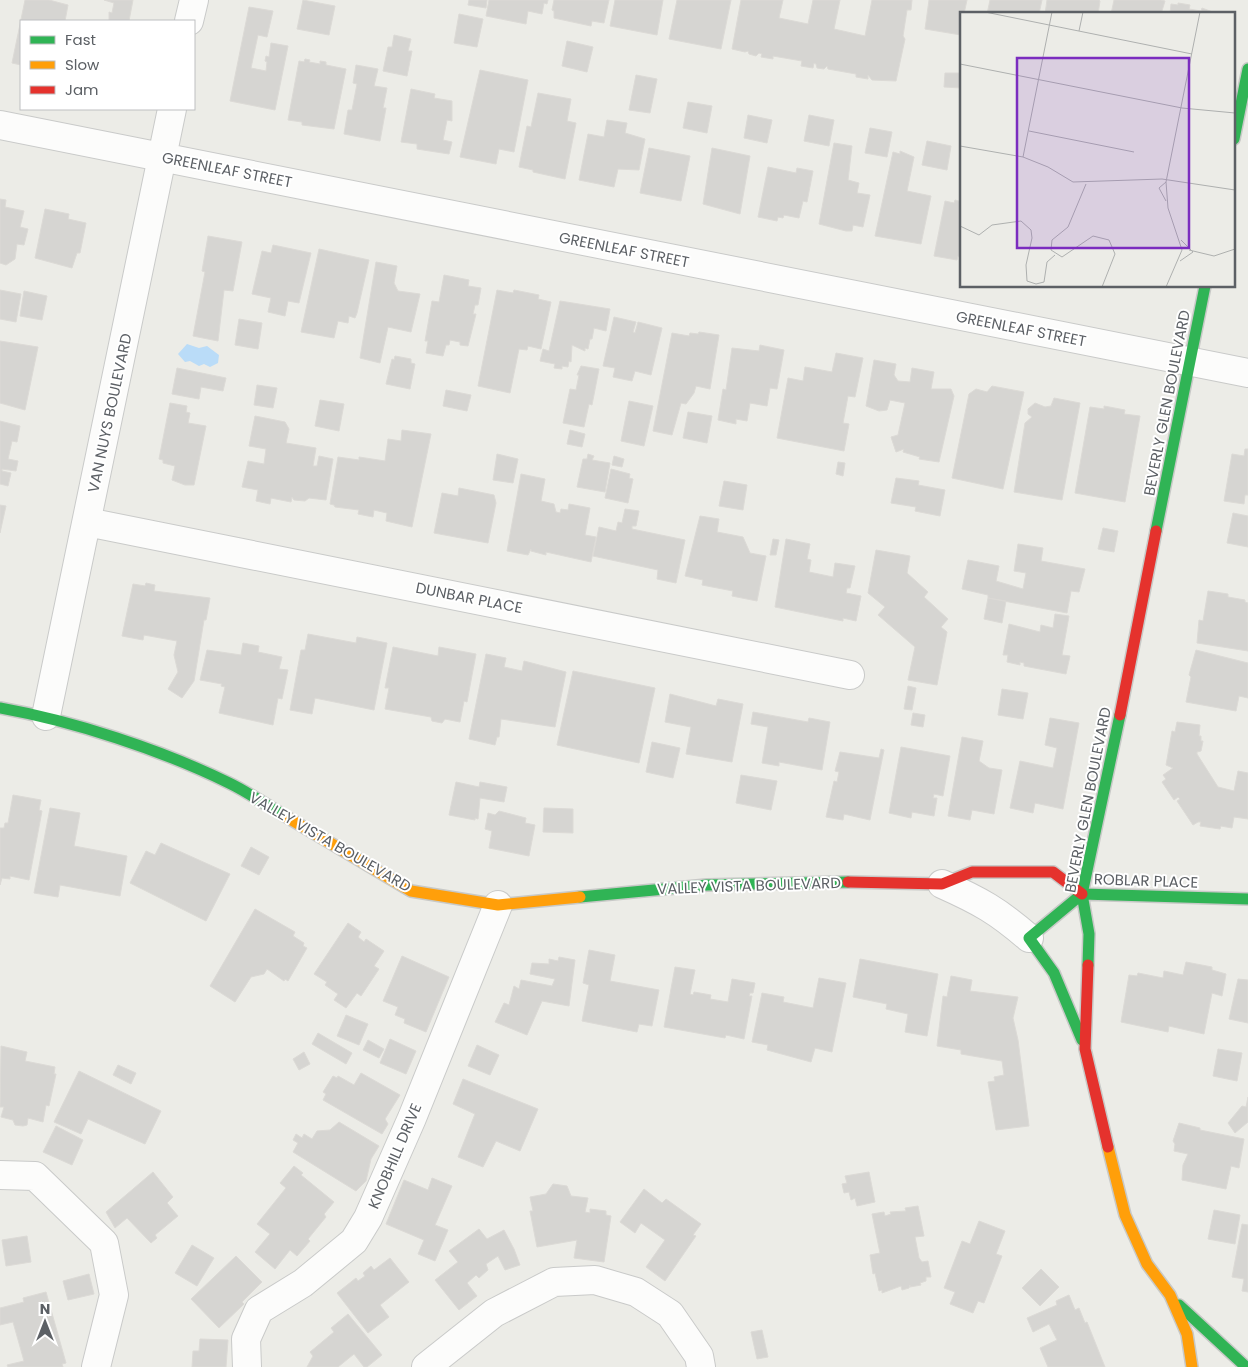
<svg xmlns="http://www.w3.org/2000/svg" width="1248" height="1367" font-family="Poppins,sans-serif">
  <rect width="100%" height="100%" fill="#ecece7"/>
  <!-- water -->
  <path fill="#badcf8" d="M187 344 199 348 207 346 219 355 218 363 210 367 204 364 199 366 190 361 185 362 178 354Z"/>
  <!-- building -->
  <path fill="#d6d5d2" stroke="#dcdad6" d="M25 0H49L68 5 65 21H67H21V65L12 63Z
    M104 0H133L129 21H109V12L112 13 114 3Z
    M303 0 335 6 329 35 297 29Z
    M469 0H487L486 8 468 5Z
    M489 0H548L547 4 544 3 542 14 528 11 526 24 486 16Z
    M554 0H609L604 23 592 21 591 26 554 18V11L552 10Z
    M615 0H663L657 35 610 26Z
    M677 0H731L721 49 669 39Z
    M741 0H783L779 18 808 24 813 0H840L834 29 865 36 872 0H912L911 10H907L903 36 905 39 896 81 872 80 868 75V79L856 77V74L828 69 827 66 824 69 817 68 816 64 814 63 813 68 801 66 802 61 773 56V59L761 57 762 54 759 53 756 56 749 54 748 51 745 52 732 49Z
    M929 0H967L964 14H962L961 35 925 29Z
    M990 0H1042L1039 14H987Z
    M1047 0H1099L1100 1 1098 14H1045Z
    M1114 0H1161L1165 1 1161 14H1111Z
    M1178 3 1190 5 1189 9 1201 11 1202 8 1218 14H1170L1171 4 1178 5Z
    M249 7 273 11 267 37 258 35 251 68 266 71 267 62 265 61 266 56 269 57 271 43 288 46 275 110 230 101Z
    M459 14 483 19 477 47 454 43Z
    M394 35 411 39 408 51H412L407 76 383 71 388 47H392Z
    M567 41 593 47 587 72 562 66Z
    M305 59 310 60 309 62 320 64V61L326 62V65L346 69 334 129 302 125V122L288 120 299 61 304 62Z
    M356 65 378 69 374 86 387 88 383 108H386L380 141 344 134 348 110H352L357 84 353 83Z
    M480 70 528 80 514 152 499 149 496 164 460 157Z
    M945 73H962V88L944 87Z
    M636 75 657 79 650 113 629 110Z
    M411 89 435 94 434 98 452 101V121L447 120 443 140 452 142 449 154 417 149V144L401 142Z
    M538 93 571 99 567 121 576 123 565 179 533 172V170L519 167 527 126 531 127Z
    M688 102 712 106 707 133 683 128Z
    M748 115 772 120 767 143 744 138Z
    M809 115 834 120 829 146 804 141Z
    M607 120 627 123 625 133 645 139 639 170 618 169 614 187 579 180 588 134 604 137Z
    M870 128 892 132 887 157 865 153Z
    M927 141 951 146 947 170 922 165Z
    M834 143 852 146 848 180 859 183 857 193 870 195 863 227 853 225 852 231H846L819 224Z
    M649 148 690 156 681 201 640 193Z
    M712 148 750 156 740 214 703 204Z
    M900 151 914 157 907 191 931 196 921 244 875 236 893 152 900 154Z
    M768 167 796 173 797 168 813 171 807 202 803 201 799 218 784 215 783 218 778 217 777 221 758 217Z
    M0 199 6 200 5 207 24 211 20 227 28 229 24 245 17 244 15 259 6 265 0 263Z
    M955 200 962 202V257L958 256 957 260 934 256 945 201 954 203Z
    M45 209 69 214 68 219 86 223 80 253H77L72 268 35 258Z
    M208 236 242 242 233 291 224 290 218 341 193 336 205 272 202 271Z
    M273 245 311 253 299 303 288 301 285 316 268 312 271 298 252 294 262 251 271 253Z
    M319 249 369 260 357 313 355 318 349 316 348 323 338 321 334 338 301 332Z
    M376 262 397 266 394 283 398 291 420 294 411 332 388 327 380 363 360 358Z
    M444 275 469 280 468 286 481 288 478 305H475L473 314H476L468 346 460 345V342L450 340 449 345H446L443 356 426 353 428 341H425L432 301 439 302Z
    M0 290 21 294 16 322 0 319Z
    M497 290 513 293 514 290 539 295 538 299 551 302 541 349 528 346 527 350 519 349 510 393 478 386Z
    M24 291 47 296 42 320 20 316Z
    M560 301 610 309 606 331 594 328 592 339H590L588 349 585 348V351L572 345 571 362 569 361 568 367 562 366V369L554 368 555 364 540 361 543 349 549 351Z
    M614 317 636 322 633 332 635 333 638 322 662 328 651 375 635 371 632 381 613 377 615 368 603 366Z
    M239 319 262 323 258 349 235 345Z
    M699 332 719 335 710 389 696 386 694 393 686 404 681 403 672 435 653 431 672 333 689 336 690 333 698 334Z
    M0 341 38 347 25 410 0 403Z
    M760 345 784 350 777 389 770 388 767 406 750 403 747 421 736 419V424L718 420 723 389 726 390 732 348 759 351Z
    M836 353 863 358 855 397 848 396 843 423 849 424 844 451 777 438 788 378 803 381 805 367 832 372Z
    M395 356 411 359V363L415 364 410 389 386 384 392 359 394 360Z
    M874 360 896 364 894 375 898 381 910 382 912 368 934 372 931 389H951L954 396 939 462 919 459 920 457 903 452 904 449 896 452 891 437 898 435 905 403 890 400 887 410 879 411 866 406Z
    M581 366 599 369 592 405 589 404 584 427 563 423 570 389 576 390 579 375H577Z
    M177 368 226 378 223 391 201 387 199 399 172 394Z
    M257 385 277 388 273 408 254 405Z
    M992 386 1024 392 1003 489 952 478 969 394 976 389 987 392Z
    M446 390 471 395 467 411 443 406Z
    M1054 398 1080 403 1062 500 1014 492 1025 423 1032 417 1028 414V409L1035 403 1045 407 1051 406Z
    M320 400 344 404 339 431 315 426Z
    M629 401 653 406 644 446 621 441Z
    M170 403 187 406 186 412 190 413 188 423 206 426 194 485H185L172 480 175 466 163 463V460L159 459Z
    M1104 406 1125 410 1124 414 1140 416 1125 502 1075 493 1090 407 1104 409Z
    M688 412 712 416 707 443 683 438Z
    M255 416 285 422 289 429 286 443 316 448 313 466H317L319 456 333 459 326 500 309 498 305 501 294 500 292 497 291 502 271 498 270 504 256 501 258 490 242 487 248 461 264 464 266 449 249 446Z
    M0 421 20 426 17 442 12 441 8 459 18 461 16 471 2 469V471L11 473 8 486 0 484Z
    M402 430 431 434 412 527 386 521 387 513 374 510 373 517 358 514 359 510 335 507 334 505 330 504 338 457 359 460V457L385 461 388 439 401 441Z
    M570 430 585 434 582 447 567 444Z
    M1245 449H1248V495H1245L1244 504 1224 501 1232 454 1244 456Z
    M497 454 518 459 513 483 493 480Z
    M588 454 594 456 592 460 610 463 605 492 577 487 583 459H587Z
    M614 456 624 459 622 467 612 465Z
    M838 462 845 463 843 476 836 474Z
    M611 469 630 474 629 478 633 479 628 503 605 498Z
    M521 474 545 479 541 501 554 504 556 512 560 513 561 509 568 510 569 504 590 508 585 535 596 537 591 562 546 552V555L531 551V549L528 555 507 551Z
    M896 478 919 481 918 485 945 490 940 516 915 511 916 507 891 503Z
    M724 481 747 485 743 510 719 506Z
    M459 488 494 495 496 503 488 543 434 533 442 493 458 496Z
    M0 505 6 506 0 533Z
    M625 509 639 511 636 526H632V529L685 540 676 583 657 579 658 570 593 556 599 527 616 531 618 522 622 523Z
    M1233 513 1248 516V547L1227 543Z
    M700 516 719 519 717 532 743 537 750 553 766 556 757 601 732 596 733 591 702 585 703 580 685 576Z
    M1103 528 1118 531 1114 552 1098 549Z
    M773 539 779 540 776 555H770Z
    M786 539 810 544 807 559 811 560 809 572 833 577 835 563 855 566 850 588H847L846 593 861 596 856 621 843 618V621L775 607Z
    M1018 544 1043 548 1041 561 1085 569 1079 592 1071 591 1067 613 988 598V595L962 589 968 560 999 566 996 581 1023 589 1026 573 1014 571Z
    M876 550 910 556 907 573 928 592 924 597 948 619 941 627 947 632 937 685 908 680 915 647 878 615 885 607 868 593Z
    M146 583 155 585 154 591 210 598 206 620H204L194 681 182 698 168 689 178 672 174 655 177 641 144 635 143 640 122 636 133 584 145 586Z
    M1208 591 1228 594V597L1245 600V602L1248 603V651L1197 643 1199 620 1203 621Z
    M988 598 1006 601 1002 623 984 619Z
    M1055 614 1069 616 1062 655 1070 656 1066 674 1024 666V663L1020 662V665L1007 662 1008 655H1003L1009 624 1040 632 1041 625 1053 628Z
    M308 634 356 643 357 637 387 643 374 710 315 698 312 714 290 710 301 650H305Z
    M243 643 259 646 258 652 282 657 279 669 288 670 282 699 278 698 273 725 219 713 225 687 221 686 222 684 200 680 207 650 241 655Z
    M393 647 438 656 439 647 476 654 467 702 464 701 460 722 445 719 442 723 432 721 431 717 385 709 389 688H385Z
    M1196 650 1248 663V698L1239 696 1236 711 1186 702 1191 677 1189 675Z
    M486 654 506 658 504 667 522 671 524 661 566 672 555 727 501 719 499 737H497L495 745 469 739Z
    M573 671 655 688 639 763 557 745Z
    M908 686 916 688 912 710 904 709Z
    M1002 689 1028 693 1023 719 998 715Z
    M670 694 716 706 718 699 743 704 732 762 686 754 691 727 665 722Z
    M753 712 808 722 809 718 830 722 822 770 779 762V766L762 763 768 727 751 724Z
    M913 713 925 715 923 727 911 725Z
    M1050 718 1079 723 1063 809 1035 803 1033 813 1010 808 1020 761 1053 768 1057 748 1045 745Z
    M1177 722 1200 725 1199 736H1201V741H1203L1201 751 1197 752V754L1218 787 1234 791 1238 771 1248 773V819L1234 817 1232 828 1221 826 1220 829 1200 826 1201 822H1198L1193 825 1177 801 1180 799 1178 797 1174 800 1162 782 1166 779 1163 775 1173 768 1166 765 1172 731 1175 732Z
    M962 737 983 741 979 761 989 768 1002 770 994 814 972 810 970 820 948 816Z
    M652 742 680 748 673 778 646 772Z
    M901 747 950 756 943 796 934 794 933 798H937L934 816 912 812 911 818 889 813Z
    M881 749 884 750 870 820 844 814 843 820 826 817 834 781 837 782 839 772 835 771 840 752 879 758Z
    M741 775 777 781 771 810 736 803Z
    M456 782 479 787 480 782 507 787 504 802 480 798 478 819 475 818V820L449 815Z
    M13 795 41 800 39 810 42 811 29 880 10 876V879L2 878 0 885V828H4L5 823H8Z
    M50 808 80 813 74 846 127 856 120 896 60 885 58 897 34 893Z
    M544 808 573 809V833L543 832Z
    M499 811 526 818 525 823 535 825 529 856 489 848 492 831 485 829 488 813 495 815Z
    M161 843 230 874 206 921 130 883 146 851 155 855Z
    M251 847 269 857 259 875 241 866Z
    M255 909 295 932 293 936 304 943 303 946 307 948 288 981 285 979 284 981 267 969 264 974 251 977 235 1002 210 986Z
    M348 923 361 932 358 937 364 942 366 939 384 951 374 966 379 969 361 996 357 993 346 1008 334 1000 338 994 325 985 327 982 314 974Z
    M589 950 615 955 610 981 659 990 652 1026 639 1024 637 1032 582 1021 589 985 583 983Z
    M402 956 449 977 426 1032 404 1023 405 1019 395 1015 398 1007 383 1001Z
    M559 957 575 960 569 1006 542 1001 527 1035 495 1022 504 1003 509 1005 514 986 519 989 521 980 552 986 555 979 530 974 532 963 549 964V959L558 961Z
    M860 959 938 974 927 1036 905 1032 908 1014 886 1009 887 1004 853 997Z
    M1186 962 1212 967V970L1226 974 1222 996 1212 993 1204 1034 1169 1026 1168 1032 1121 1022 1129 975 1137 976 1138 973 1163 978 1164 971 1183 975Z
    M675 967 695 970 690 994 693 995 694 992 711 995 710 999 728 1002 732 979 755 983 753 993H750L749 996H752L744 1039 726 1035 725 1038 664 1027Z
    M951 976 972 980 970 991 1018 997 1013 1018 1018 1040 1029 1126 996 1130 988 1082 995 1081 994 1077 1004 1075 1002 1061 961 1054V1050L937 1046 943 996 947 997Z
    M819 978 846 983 832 1052 815 1048 811 1062 767 1050 768 1045 752 1042 762 993 784 997 783 1002 813 1008Z
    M1238 979 1248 980V1023L1229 1019Z
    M346 1015 368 1024 359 1045 337 1036Z
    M318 1033 352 1053 346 1064 312 1044Z
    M390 1039 416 1051 406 1074 380 1063Z
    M368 1040 384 1049 379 1058 363 1050Z
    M477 1045 499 1055 490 1075 468 1066Z
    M1 1046 27 1052 25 1061 55 1067 54 1074H56L49 1106 46 1105 43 1122 28 1118 27 1125 23 1126 15 1125 13 1120 1 1117 4 1107H0Z
    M1218 1049 1242 1053 1237 1081 1213 1076Z
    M304 1052 310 1064 299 1070 293 1059Z
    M118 1065 136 1073 131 1084 113 1075Z
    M79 1071 161 1111 145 1144 88 1119 81 1134 54 1122Z
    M361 1073 400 1095 385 1119 388 1124 382 1134 323 1100 326 1094 323 1092 333 1076 337 1078 338 1076 354 1085Z
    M463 1079 538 1109 520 1151 496 1141 483 1167 458 1157 475 1114 453 1104Z
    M1248 1097V1122L1235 1133 1228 1123 1242 1106 1246 1107Z
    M339 1122 379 1146 371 1159 366 1181 356 1191 293 1152 298 1143 293 1140 296 1134 302 1138 304 1134 312 1139 317 1131 330 1130Z
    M1179 1123 1200 1128V1130L1244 1139 1239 1168 1231 1166 1226 1189 1182 1180 1183 1165 1188 1154 1174 1151 1175 1144 1173 1141Z
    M56 1126 83 1140 72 1165 43 1152Z
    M294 1166 303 1173 301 1175 334 1202 324 1214 326 1217 308 1239 310 1241 297 1256 290 1250 275 1269 255 1252 270 1234 257 1224 286 1188 280 1183Z
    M153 1172 173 1197 167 1203 178 1216 155 1235 157 1238 151 1243 127 1218 115 1228 106 1212Z
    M869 1172 875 1202 857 1206 855 1198 851 1200 849 1192 844 1193 842 1184 847 1183 845 1176Z
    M432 1178 452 1186 435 1225 448 1230 435 1261 418 1254 424 1240 386 1224 404 1180 428 1190Z
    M553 1184 567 1186 571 1196 588 1198 585 1212 590 1213V1209L606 1211V1215L611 1216 604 1262 574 1258 577 1240 537 1247 530 1211H533L530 1197 546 1194Z
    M644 1189 662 1203 666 1199 701 1224 693 1235 696 1236 665 1281 646 1267 665 1240 641 1223 635 1233 620 1222Z
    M918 1206 924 1236 915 1237 919 1258 922 1262 928 1261 931 1277H926V1281L920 1283 921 1285 910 1287V1285L909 1288 902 1290 901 1286 882 1293V1290L879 1291 875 1273 873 1274 870 1255 880 1253 872 1214 884 1212 885 1216 891 1214 890 1212 906 1211 905 1208Z
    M1214 1210 1240 1215 1235 1244 1208 1239Z
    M979 1221 1005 1231 996 1254 1002 1256 984 1303 978 1301 973 1313 950 1304 955 1292 944 1288 962 1241 970 1244Z
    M1242 1224 1248 1225V1292L1242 1291 1244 1279 1232 1277Z
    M479 1229 487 1239 504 1230 514 1249 520 1265 505 1270 498 1256 486 1264 488 1270 479 1278 476 1275 467 1283 477 1296 459 1310 435 1280 458 1262 449 1251Z
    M27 1236 31 1262 6 1266 2 1240Z
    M192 1245 214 1258 197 1286 175 1273Z
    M236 1256 262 1282 242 1302 244 1304 219 1328 191 1299Z
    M390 1258 409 1282 380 1305 389 1317 368 1333 337 1293 356 1278 358 1281 365 1276 363 1273 371 1266 374 1270Z
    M1041 1269 1059 1287 1040 1306 1022 1288Z
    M89 1274 94 1294 68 1300 63 1281Z
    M46 1292 66 1363 62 1364 63 1367H8L7 1365 24 1361 13 1322 0 1325V1308L24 1302 23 1298Z
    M1069 1295 1075 1310 1079 1308 1085 1323 1087 1322 1105 1367H1048L1040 1348 1057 1340 1049 1324 1033 1332 1027 1318 1057 1305 1056 1301Z
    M348 1314 382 1355 367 1367H364L354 1354 338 1367H307L313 1356 310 1352 334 1332 331 1328Z
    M762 1330 768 1357 757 1359 751 1332Z
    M200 1339 228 1340 226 1367H192L193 1351H199Z"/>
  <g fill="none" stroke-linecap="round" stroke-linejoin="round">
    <defs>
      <path id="street" d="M189 21 194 0
        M0 125 1248 373
        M87 522 850 675
        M46 716 172 109
        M942 884C980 901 998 911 1029 938
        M0 1175 35 1176 104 1243 114 1295 96 1367
        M247 1367 246 1339 259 1310 303 1283 354 1241 368 1218 412 1118 498 905
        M426 1367 494 1313 554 1282 595 1280 636 1292 670 1314 699 1356 701 1367"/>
      <path id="fast" d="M1234 139 1248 69
        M1156 531 1205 286
        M0 708C73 721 162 750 229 783 248 792 266 805 285 816
        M580 897 707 885 848 882
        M1088 965 1089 934 1082 894 1120 715
        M1082 1040 1054 973 1029 938 1082 894 1248 899
        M1179 1305 1246 1367"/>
      <path id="slow" d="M285 816 411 891 498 905 580 897
        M1108 1147 1125 1215 1147 1264 1170 1295 1187 1334 1192 1367"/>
      <path id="jam" d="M1120 715 1156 531
        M848 882 942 884 972 872H1053L1082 894
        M1088 965 1085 1049 1108 1147"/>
    </defs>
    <!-- street casing -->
    <use href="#street" stroke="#c9cac9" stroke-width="30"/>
    <!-- fast casing -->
    <use href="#fast" stroke="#c8c9c7" stroke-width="14"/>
    <!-- slow casing -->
    <use href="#slow" stroke="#c8c9c7" stroke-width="14"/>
    <!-- jam casing -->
    <use href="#jam" stroke="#c8c9c7" stroke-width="14"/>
    <!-- street -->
    <use href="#street" stroke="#fcfcfb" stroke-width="28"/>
    <!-- fast -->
    <use href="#fast" stroke="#30b455" stroke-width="11"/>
    <!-- slow -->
    <use href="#slow" stroke="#ff9f0a" stroke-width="11"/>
    <!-- jam -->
    <use href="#jam" stroke="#e5322d" stroke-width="11"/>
  </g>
  <g text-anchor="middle" stroke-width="4" stroke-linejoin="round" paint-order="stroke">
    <!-- street labels -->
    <g font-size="15" fill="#5c6065" stroke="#fff">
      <text transform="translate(227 170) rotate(11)" y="5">GREENLEAF STREET</text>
      <text transform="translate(624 250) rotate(11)" y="5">GREENLEAF STREET</text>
      <text transform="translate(1021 329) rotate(11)" y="5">GREENLEAF STREET</text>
      <text transform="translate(1167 403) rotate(-79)" y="5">BEVERLY GLEN BOULEVARD</text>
      <text transform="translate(110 413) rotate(-78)" y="5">VAN NUYS BOULEVARD</text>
      <text transform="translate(469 598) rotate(11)" y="5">DUNBAR PLACE</text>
      <text transform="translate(1088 800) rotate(-79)" y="5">BEVERLY GLEN BOULEVARD</text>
      <text transform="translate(330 842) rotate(30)" y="5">VALLEY VISTA BOULEVARD</text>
      <text transform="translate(1146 881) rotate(2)" y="5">ROBLAR PLACE</text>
      <text transform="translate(749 886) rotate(-2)" y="5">VALLEY VISTA BOULEVARD</text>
      <text transform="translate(395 1156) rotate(-67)" y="5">KNOBHILL DRIVE</text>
    </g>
  </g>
  <!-- overview -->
  <g transform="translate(960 12)">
    <rect width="275" height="275" fill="#ecece7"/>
    <path fill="none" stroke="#aeb0af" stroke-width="1" d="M25 0 232 42M119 19 123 0M0 52 222 96 275 101M69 119 174 140M0 134 63 145 88 155 113 170 202 167 275 178M63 145 92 0M126 172 108 215 92 228 91 238 102 245 133 224 149 228 155 242 142 275M206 189 199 176 206 170M0 214 19 223 32 213 61 209 71 218 72 226 66 253 67 269M229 238 254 244 275 237M220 249 233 240 221 228M67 269 76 272 84 270 87 250 95 243M206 275 222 238 208 196 206 170 240 0"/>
    <path fill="#7b2cbf" fill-opacity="0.15" stroke="#7b2cbf" stroke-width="2.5" d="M57 46H229V236H57Z"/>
    <rect width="275" height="275" fill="none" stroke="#5c6065" stroke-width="2.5"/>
  </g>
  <!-- legend -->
  <rect x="20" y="20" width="175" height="90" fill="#ffffff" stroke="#bebfc1"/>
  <rect x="30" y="36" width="25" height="8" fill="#30b455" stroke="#bebfc1"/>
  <text x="65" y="45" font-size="15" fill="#5c6065">Fast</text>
  <rect x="30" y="61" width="25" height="8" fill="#ff9f0a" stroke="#bebfc1"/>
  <text x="65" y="70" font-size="15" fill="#5c6065">Slow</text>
  <rect x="30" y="86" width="25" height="8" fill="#e5322d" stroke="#bebfc1"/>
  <text x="65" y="95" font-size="15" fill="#5c6065">Jam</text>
  <!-- north arrow -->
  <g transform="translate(45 1322)" stroke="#ffffff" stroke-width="4" paint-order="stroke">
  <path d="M0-4L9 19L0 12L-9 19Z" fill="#5c6065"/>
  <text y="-8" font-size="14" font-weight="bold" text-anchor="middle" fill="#5c6065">N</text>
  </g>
</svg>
